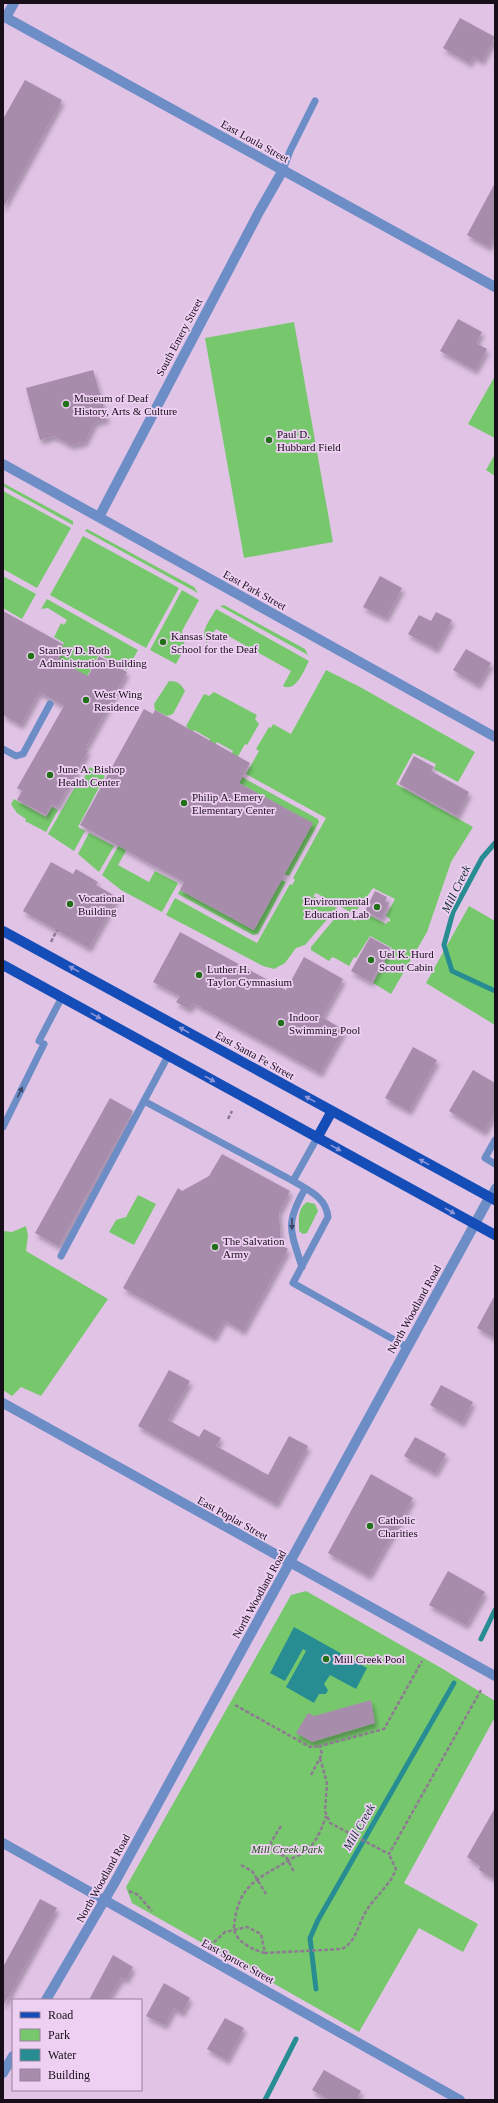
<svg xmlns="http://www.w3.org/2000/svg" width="498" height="2103" font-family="Georgia,serif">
  <defs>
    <filter id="shadow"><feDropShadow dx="2.5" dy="4.5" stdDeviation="2" flood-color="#0004"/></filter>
  </defs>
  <rect width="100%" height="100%" fill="#e0c3e5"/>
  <!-- green -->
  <path fill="#77c86d" d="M294 322 333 542 244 558 205 338Z
    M495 376V438L468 424Z
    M495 454V476L486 470Z
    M3 483 73 521V525L3 486Z
    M3 491 71 528 37 588 3 569Z
    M87 529 194 587 198 593 85 531Z
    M83 536 179 588 146 648 50 595Z
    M3 576 36 594 22 619 3 608Z
    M182 590 199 600 182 631 185 647 176 664 150 650Z
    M47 599 138 650 127 670 99 654 82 686 64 677 70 666 59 659 62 653 59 652 64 643 54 637 61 623 64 625 67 620 48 608 41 609Z
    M224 605 305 649 308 655 220 606Z
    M216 609 309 661C304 670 296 693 283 686L291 671 216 629 207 643C198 633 211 619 216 609Z
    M326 670 360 687 475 752 458 782 434 769 436 764 413 753 396 784 473 827 451 862 427 932 391 994 373 983 392 948 370 936 356 958 354 957 349 966 335 958 332 957 329 961 311 950V947L340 912 355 921 361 911 386 924 388 921 390 922V919L386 916 395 899 373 888 354 914 316 893 313 896 337 908 305 945 296 948 285 963 274 969 263 966 166 915 175 898 257 943 290 884 292 885 295 880 293 878 326 818 246 774 259 751 256 749 269 727 271 728 273 724 291 734Z
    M169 681C178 681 181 684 185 691L173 714 167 716 155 710 154 704Z
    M214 692 257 715 255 719 259 724 247 745 245 744 237 758 231 755 233 751 217 742 215 745 209 742 210 739 194 730 192 732 186 726 204 694 209 696Z
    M90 767 105 776 78 827 85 831 74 851 48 834 79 780 82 781Z
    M242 777 318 819 319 822 289 876 284 874 312 823 239 783Z
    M14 799 46 817 52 807 58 810 46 832 25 821 26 819 17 813 11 804Z
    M89 833 114 846 99 872 78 854Z
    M119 845 127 849 118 865 149 882 155 871 178 883 162 912 121 890 102 875Z
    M281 880 286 882 258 934 253 935 178 894 180 890 254 930Z
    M469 906 495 921V1025L426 983Z
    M138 1195 156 1204 134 1245 109 1232 116 1220 126 1217Z
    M307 1202 315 1204 318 1211 307 1233 303 1234 299 1231C299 1220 297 1209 307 1202Z
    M26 1226 28 1235 26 1251 108 1299 41 1396 21 1387 12 1396 3 1390V1231L12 1232Z
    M306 1591 443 1669 495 1701V1717L404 1883 478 1924 463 1952 419 1928 359 2032 132 1903 126 1887 291 1595Z"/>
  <!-- water -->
  <path fill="#278d93" d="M294 1627 367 1668 356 1689 330 1675 324 1684 328 1690 326 1694H319L314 1703 286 1687 306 1651 303 1649 285 1681 270 1673Z"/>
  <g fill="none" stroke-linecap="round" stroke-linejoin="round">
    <!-- stream -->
    <path stroke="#278d93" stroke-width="5" d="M495 843 482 858 453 912 444 945 452 971 495 991
      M481 1639 495 1610
      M316 1989 310 1938 318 1920 454 1683
      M265 2100 296 2039"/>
  </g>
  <!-- building -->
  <path fill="#a88cac" filter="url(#shadow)" d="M460 18 495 37 482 61 473 56 470 63 443 48Z
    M25 80 62 100 3 208V119Z
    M495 183V235L489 247 467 235Z
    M458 319 482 332 476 343 487 349 475 370 440 351Z
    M93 370 107 419 95 422 85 442 71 445 54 436 40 440 26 388Z
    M380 576 402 588 386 618 363 607Z
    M3 611 63 644 57 660 88 676 99 656 127 672 85 749 88 751 57 807 52 804 46 815 17 800 22 791 17 788 64 706 39 692 21 725 3 715Z
    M436 612 452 620 436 649 408 634 419 615 431 621Z
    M466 649 491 663 478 685 453 670Z
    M144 709 153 714 155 710 250 763 239 783 313 823 254 930 180 890 184 882 80 825Z
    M414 756 434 767 431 771 469 792 457 816 399 784Z
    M51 862 73 874 76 869 98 882 96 885 117 897 89 948 23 911Z
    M375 891 387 897 385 901 389 903 381 919 365 911Z
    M180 932 286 990 304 957 343 979 322 1017 344 1030 320 1073 193 1003 189 1009 176 1002 180 996 153 982Z
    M370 937 390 948 371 982 351 971Z
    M413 1047 437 1060 409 1111 385 1098Z
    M473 1070 495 1083V1113L484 1132 449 1111Z
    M110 1098 133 1111 59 1246 35 1233Z
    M222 1154 290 1191 279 1212 281 1245 288 1249 243 1331 224 1320 214 1338 123 1288 178 1188 182 1191 209 1176Z
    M495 1295V1338L477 1328Z
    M169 1370 190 1381 168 1420 199 1437 204 1429 221 1438 216 1446 268 1475 289 1436 308 1446 276 1504 138 1426Z
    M441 1385 473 1402 462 1423 430 1405Z
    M415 1437 446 1454 435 1473 404 1456Z
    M371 1474 413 1498 369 1576 328 1553Z
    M448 1571 485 1592 466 1625 429 1605Z
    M371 1700 375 1723 312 1742 296 1733 308 1713 314 1716Z
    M495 1808V1879L479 1870 480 1866 467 1857Z
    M40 1899 57 1908 3 2006V1967Z
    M113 1955 133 1967 126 1980 122 1977 107 2000H89Z
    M164 1983 190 1998 182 2013 174 2008 165 2025 146 2016Z
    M225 2018 244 2028 227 2060 207 2049Z
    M324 2070 361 2091 356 2100H330L312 2090Z"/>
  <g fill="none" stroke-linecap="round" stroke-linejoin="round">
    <!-- path -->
    <path stroke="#8f7a93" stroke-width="2.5" stroke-dasharray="4 2" stroke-linecap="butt" d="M51 942 57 930
      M228 1119 232 1111
      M235 1705 310 1747 320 1746
      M320 1758 327 1783 325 1811 330 1823 389 1854 481 1690
      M311 1775 322 1754 320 1746 384 1729 422 1661
      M281 1826 271 1842 272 1849 287 1858 294 1872
      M241 1865 252 1871 266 1894
      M129 1891 138 1895 152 1911
      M204 1939 212 1944 225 1932 247 1927 261 1934 265 1953 342 1949C356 1942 358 1925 365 1913 374 1897 390 1886 396 1869L389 1854
      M265 1953C254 1951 233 1940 234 1927 238 1884 257 1880 291 1859 297 1856 305 1853 309 1848 317 1841 323 1825 326 1816"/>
    <!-- service -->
    <path stroke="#6c8dc6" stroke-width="7" d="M283 170 290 151 315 101
      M3 749 16 756 23 754 50 704
      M39 1041 62 997
      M144 1101 293 1181
      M3 1127 44 1044
      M317 1138 293 1181C308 1190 326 1197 328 1217L293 1283 407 1347
      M495 1140 485 1158 495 1164
      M489 1198 495 1187
      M61 1256 168 1056
      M302 1267C290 1229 285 1224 305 1189"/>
    <!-- minor -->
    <path stroke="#6c8dc6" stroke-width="10" d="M3 16 495 287
      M6 17 14 3
      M3 464 495 737
      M99 517 259 212 283 170
      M3 1403 495 1676
      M46 2000 115 1882 489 1198
      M3 2073 13 2056"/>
    <!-- tertiary -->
    <path stroke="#6c8dc6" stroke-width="10" d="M3 1843 460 2100"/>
    <!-- primary -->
    <path stroke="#144db7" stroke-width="10" d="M3 931 495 1200
      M3 965 495 1235
      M317 1138 332 1111"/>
  </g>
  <!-- one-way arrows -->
  <defs><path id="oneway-solid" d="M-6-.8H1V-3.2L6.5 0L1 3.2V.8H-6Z"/></defs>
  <g fill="#8b95d7">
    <use href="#oneway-solid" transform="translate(74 969) rotate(-151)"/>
    <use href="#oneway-solid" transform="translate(96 1016) rotate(29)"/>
    <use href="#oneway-solid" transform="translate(184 1030) rotate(-151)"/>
    <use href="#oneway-solid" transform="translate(210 1079) rotate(29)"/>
    <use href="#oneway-solid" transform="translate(310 1099) rotate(-151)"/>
    <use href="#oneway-solid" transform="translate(336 1148) rotate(29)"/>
    <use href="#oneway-solid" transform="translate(424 1162) rotate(-151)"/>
    <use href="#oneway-solid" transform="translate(450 1211) rotate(29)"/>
  </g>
  <g fill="#3e4767">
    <use href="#oneway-solid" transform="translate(20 1092) rotate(-64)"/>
    <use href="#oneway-solid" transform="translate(292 1224) rotate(90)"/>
  </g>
  <!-- markers -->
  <g fill="#227118" stroke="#edd0f2" stroke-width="1.5">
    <circle cx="66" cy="404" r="4"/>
    <circle cx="269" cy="440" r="4"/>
    <circle cx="163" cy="642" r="4"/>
    <circle cx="31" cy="656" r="4"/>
    <circle cx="86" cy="700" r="4"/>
    <circle cx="50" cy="775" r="4"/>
    <circle cx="184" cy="803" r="4"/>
    <circle cx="70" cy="904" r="4"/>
    <circle cx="377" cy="907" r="4"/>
    <circle cx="371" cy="960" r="4"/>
    <circle cx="199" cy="975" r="4"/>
    <circle cx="281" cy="1023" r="4"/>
    <circle cx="215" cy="1247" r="4"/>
    <circle cx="370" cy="1526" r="4"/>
    <circle cx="326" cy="1659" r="4"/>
  </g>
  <g text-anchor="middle" stroke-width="3.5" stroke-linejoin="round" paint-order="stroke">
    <!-- street labels -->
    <g font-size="11" fill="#180e19" stroke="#edd0f2">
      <text transform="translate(255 141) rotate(29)" y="4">East Loula Street</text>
      <text transform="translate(179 337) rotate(-62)" y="4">South Emery Street</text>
      <text transform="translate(255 590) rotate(29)" y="4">East Park Street</text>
      <text transform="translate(255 1055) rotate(29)" y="4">East Santa Fe Street</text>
      <text transform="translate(414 1309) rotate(-61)" y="4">North Woodland Road</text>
      <text transform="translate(233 1518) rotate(29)" y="4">East Poplar Street</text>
      <text transform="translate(259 1594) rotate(-61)" y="4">North Woodland Road</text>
      <text transform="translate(103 1878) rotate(-61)" y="4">North Woodland Road</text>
      <text transform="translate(238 1961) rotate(29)" y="4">East Spruce Street</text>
    </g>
    <!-- poi labels -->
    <g font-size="11" fill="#180e19" stroke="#edd0f2" text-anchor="start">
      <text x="74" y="402">Museum of Deaf<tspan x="74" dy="13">History, Arts &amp; Culture</tspan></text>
      <text x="277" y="438">Paul D.<tspan x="277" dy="13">Hubbard Field</tspan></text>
      <text x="171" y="640">Kansas State<tspan x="171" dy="13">School for the Deaf</tspan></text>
      <text x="39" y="654">Stanley D. Roth<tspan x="39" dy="13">Administration Building</tspan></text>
      <text x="94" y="698">West Wing<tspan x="94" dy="13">Residence</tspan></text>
      <text x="58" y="773">June A. Bishop<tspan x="58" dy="13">Health Center</tspan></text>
      <text x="192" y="801">Philip A. Emery<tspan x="192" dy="13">Elementary Center</tspan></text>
      <text x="78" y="902">Vocational<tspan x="78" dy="13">Building</tspan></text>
      <text x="369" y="905" text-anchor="end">Environmental<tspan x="369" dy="13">Education Lab</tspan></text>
      <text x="379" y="958">Uel K. Hurd<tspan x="379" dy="13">Scout Cabin</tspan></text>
      <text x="207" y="973">Luther H.<tspan x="207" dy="13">Taylor Gymnasium</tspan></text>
      <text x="289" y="1021">Indoor<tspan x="289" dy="13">Swimming Pool</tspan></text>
      <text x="223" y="1245">The Salvation<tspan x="223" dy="13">Army</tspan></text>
      <text x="378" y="1524">Catholic<tspan x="378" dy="13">Charities</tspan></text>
      <text x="334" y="1663">Mill Creek Pool</text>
    </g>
    <!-- park labels -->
    <g font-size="11" font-style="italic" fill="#1a5013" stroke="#edd0f2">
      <text x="287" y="1853">Mill Creek Park</text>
    </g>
    <!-- water labels -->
    <g font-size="12" font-style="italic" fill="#143234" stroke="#edd0f2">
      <text transform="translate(456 889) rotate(-64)" y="4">Mill Creek</text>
      <text transform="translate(359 1827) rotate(-60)" y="4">Mill Creek</text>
    </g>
  </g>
  <!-- border -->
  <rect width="498" height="2103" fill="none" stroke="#180e19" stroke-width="8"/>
  <!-- legend -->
  <rect x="12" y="1999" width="130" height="92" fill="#edd0f2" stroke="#98829b"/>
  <rect x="20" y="2012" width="20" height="6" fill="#144db7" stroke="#98829b"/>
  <text x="48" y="2019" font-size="12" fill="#180e19">Road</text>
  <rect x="20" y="2029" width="20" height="12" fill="#77c86d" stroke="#98829b"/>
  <text x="48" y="2039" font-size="12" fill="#180e19">Park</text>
  <rect x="20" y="2049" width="20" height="12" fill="#278d93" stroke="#98829b"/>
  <text x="48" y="2059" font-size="12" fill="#180e19">Water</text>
  <rect x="20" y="2069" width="20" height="12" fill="#a88cac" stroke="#98829b"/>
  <text x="48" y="2079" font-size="12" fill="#180e19">Building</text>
</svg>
